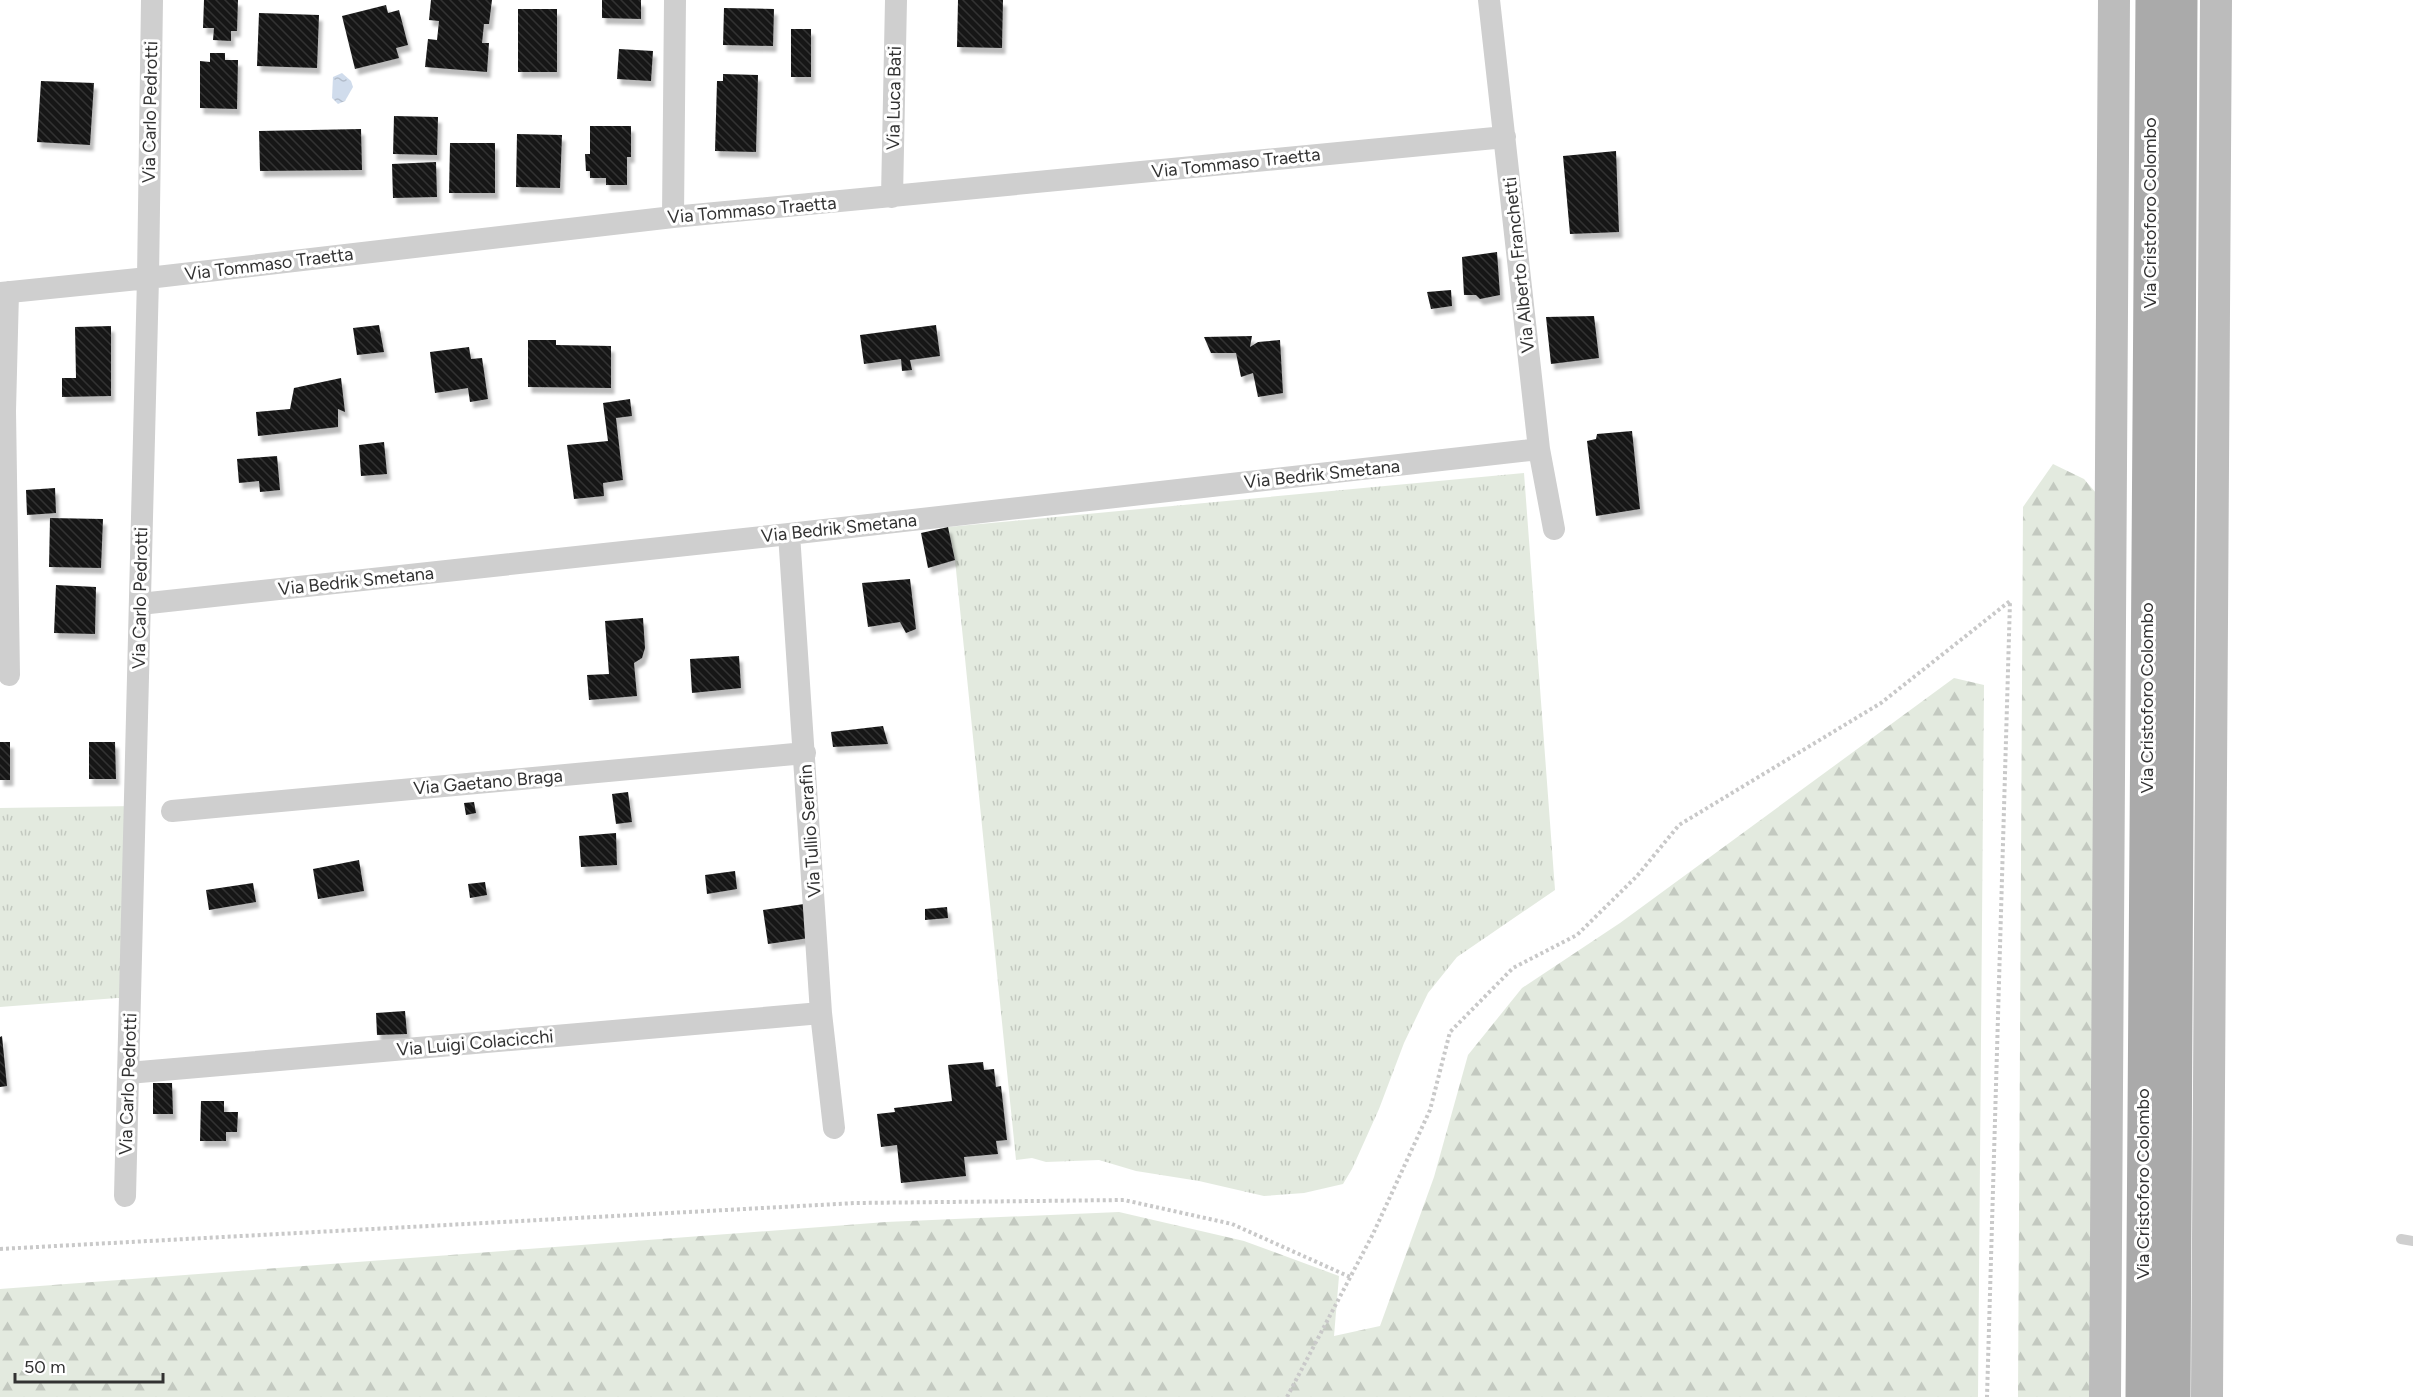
<svg xmlns="http://www.w3.org/2000/svg" width="2413" height="1397" font-family="Figtree,sans-serif">
  <defs>
    <pattern id="grass-tufts" width="24" height="20" patternUnits="userSpaceOnUse" patternTransform="scale(1.5)"><rect width="24" height="20" fill="#e3eadf"/><path d="M3 7l-1-3M5 7V3M7 7l1-3M15 17l-1-3M17 17v-4M19 17l1-3" fill="none" stroke="#c3c9c0"/></pattern>
    <pattern id="forest-firs" width="22" height="20" patternUnits="userSpaceOnUse" patternTransform="scale(1.5)"><rect width="22" height="20" fill="#e3eadf"/><path d="M5 1l3.5 6h-7zM16 11l3.5 6h-7z" fill="#c3c9c0"/></pattern>
    <pattern id="water-ripples" width="26" height="14" patternUnits="userSpaceOnUse" patternTransform="scale(1.5)"><rect width="26" height="14" fill="#d0dcec"/><path d="M2 4q2-2 4 0t4 0M15 11q2-2 4 0t4 0" fill="none" stroke="#b3bdcb"/></pattern>
    <pattern id="building-back-hatch" width="6" height="6" patternUnits="userSpaceOnUse" patternTransform="scale(1.5)"><rect width="6" height="6" fill="#191919"/><path d="M-1 5l2 2M0 0l6 6M5-1l2 2" fill="none" stroke="#323232"/></pattern>
    <filter id="shadow"><feDropShadow dx="3.5" dy="6" stdDeviation="1.5" flood-color="#0004"/></filter>
  </defs>
  <rect width="100%" height="100%" fill="#fff"/>
  <!-- grass -->
  <path fill="url(#grass-tufts)" d="M1524 473 1555 890 1457 957 1428 993 1404 1043 1379 1109 1352 1169 1343 1184 1304 1193 1264 1196 1199 1181 1136 1171 1099 1160 1046 1162 1032 1158 1016 1160 955 560 948 527Z
    M135 806 130 997 0 1007V808Z"/>
  <!-- forest -->
  <path fill="url(#forest-firs)" d="M2053 464 2084 479 2102 500 2094 1397H2018L2023 507Z
    M1954 678 1984 685 1978 1397H0V1289L886 1222 1119 1212 1244 1241 1339 1276 1334 1336 1380 1326 1434 1177 1468 1055 1522 988 1620 923Z"/>
  <!-- water -->
  <path fill="url(#water-ripples)" d="M342 73 351 81 353 87 345 101 338 104 332 98 333 77Z"/>
  <!-- building -->
  <path fill="url(#building-back-hatch)" filter="url(#shadow)" d="M204 0H238L237 31H231V41L213 40 214 28H203Z
    M431 0H492L489 24H484L482 43H489L487 72 425 67 428 39 437 40 439 21 429 20Z
    M602 0H641V19L602 18Z
    M958 0H1003L1002 48 957 47Z
    M386 5 388 13 399 10 408 45 396 48 399 58 355 69 342 16Z
    M724 8 774 9 773 46 723 45Z
    M518 9H557V72H518Z
    M259 13 319 15 317 68 257 66Z
    M791 29H811V77H791Z
    M619 49 653 51 651 81 617 79Z
    M210 53H225V60H238L237 109 200 108V61L210 62Z
    M723 74 758 75 756 152 715 151 717 81H723Z
    M41 81 94 83 90 145 37 142Z
    M394 116 438 117 437 155 393 154Z
    M590 126H631V157H627V185H606V178H590V171H586L585 154H590Z
    M361 129 362 170 260 171 259 131Z
    M517 134 562 135 560 188 516 187Z
    M450 143H495V193H449Z
    M1616 151 1619 232 1570 234 1563 156Z
    M436 162 437 197 393 198 392 164Z
    M1497 252 1500 295 1480 299 1476 295H1464L1462 257Z
    M1451 290 1452 306 1431 309 1427 292Z
    M1594 316 1599 358 1551 364 1546 317Z
    M379 325 384 352 357 355 353 328Z
    M936 325 940 356 910 360 912 370 902 371 901 359 864 364 860 335Z
    M111 326V396L62 397V378H76L75 327Z
    M1252 336 1250 347 1258 342 1280 340 1283 393 1258 397 1253 373 1241 377 1236 353H1211L1204 337Z
    M528 340H556V345L611 346V388L528 387Z
    M469 347 471 359 482 358 488 399 470 402 468 388 435 393 430 352Z
    M341 378 345 412 338 409V427L258 436 256 412 290 409 294 388Z
    M630 399 632 416 616 418 623 480 603 483 604 496 574 499 567 445 608 441 603 403Z
    M1632 431 1640 509 1596 516 1587 441 1596 439 1597 434Z
    M384 442 387 474 361 476 359 445Z
    M277 456 280 490 260 492 259 481 239 483 237 459Z
    M55 488 56 513 27 515 26 490Z
    M50 518 103 519 101 568 49 567Z
    M948 527 955 560 928 568 921 533Z
    M910 579 916 629 906 633 900 622 868 627 862 583Z
    M56 585 96 587 95 634 54 633Z
    M643 618 645 648 642 658 634 663 637 696 589 700 587 675 609 674 605 621Z
    M739 656 741 688 692 693 690 659Z
    M883 726 888 744 833 747 831 732Z
    M0 742H10V780H0Z
    M89 742H115L116 779H89Z
    M628 792 632 822 616 824 612 794Z
    M474 802 476 813 466 815 464 803Z
    M616 833 617 865 581 867 579 836Z
    M359 860 364 891 318 899 313 869Z
    M735 871 737 889 707 894 705 875Z
    M485 882 487 895 470 898 468 884Z
    M253 883 256 902 209 910 206 890Z
    M804 904 809 938 768 944 763 910Z
    M947 907 948 918 925 920V909Z
    M405 1011 407 1034 377 1035 376 1013Z
    M2 1036 7 1086 0 1087V1037Z
    M983 1062 984 1070 994 1069 996 1087 1001 1086 1007 1140 996 1141 998 1154 964 1157 966 1176 901 1183 897 1145 881 1147 877 1114 895 1112 894 1108 952 1101 948 1065Z
    M153 1083H172L173 1114H153Z
    M201 1101H224V1112H238L237 1132H226V1141H200Z"/>
  <g fill="none" stroke-linecap="round" stroke-linejoin="round">
    <!-- path -->
    <path stroke="#c9c9c9" stroke-width="4" stroke-dasharray="3 3" stroke-linecap="butt" d="M0 1249 856 1203 1124 1200 1232 1224 1350 1277
      M1287 1397 1373 1234 1430 1110 1450 1032 1513 968 1577 935 1637 876 1679 825 1881 703 2010 601 1987 1397"/>
    <!-- lane -->
    <path stroke="#cfcfcf" stroke-width="10" d="M2401 1239 2413 1241"/>
    <!-- street -->
    <path stroke="#cfcfcf" stroke-width="22" d="M1489 0 1539 449 1554 529
      M892 197 896 0
      M673 217 675 0
      M8 292 5 411 9 675
      M0 293 148 278 673 217 1505 137
      M789 534 821 1013 834 1128
      M140 604 789 534 1539 449
      M172 811 805 753
      M128 1073 821 1013
      M125 1196 148 278 152 0"/>
    <!-- secondary -->
    <path stroke="#bcbcbc" stroke-width="32" d="M2105 1397 2114 0
      M2207 1397 2216 0"/>
    <!-- primary -->
    <path stroke="#aaa" stroke-width="33" d="M2142 1397 2152 0
      M2174 1397 2181 0"/>
  </g>
  <g text-anchor="middle" stroke-width="6" stroke-linejoin="round" paint-order="stroke">
    <!-- street labels -->
    <g font-size="18" fill="#323232" stroke="#fff">
      <text transform="translate(894 98) rotate(-89)" y="6">Via Luca Bati</text>
      <text transform="translate(150 112) rotate(-89)" y="6">Via Carlo Pedrotti</text>
      <text transform="translate(1236 163) rotate(-6)" y="6">Via Tommaso Traetta</text>
      <text transform="translate(752 210) rotate(-5)" y="6">Via Tommaso Traetta</text>
      <text transform="translate(2150 213) rotate(-90)" y="6">Via Cristoforo Colombo</text>
      <text transform="translate(269 264) rotate(-7)" y="6">Via Tommaso Traetta</text>
      <text transform="translate(1519 265) rotate(-96)" y="6">Via Alberto Franchetti</text>
      <text transform="translate(1322 474) rotate(-6)" y="6">Via Bedrik Smetana</text>
      <text transform="translate(839 528) rotate(-6)" y="6">Via Bedrik Smetana</text>
      <text transform="translate(356 581) rotate(-6)" y="6">Via Bedrik Smetana</text>
      <text transform="translate(140 598) rotate(-89)" y="6">Via Carlo Pedrotti</text>
      <text transform="translate(2147 698) rotate(-90)" y="6">Via Cristoforo Colombo</text>
      <text transform="translate(488 782) rotate(-5)" y="6">Via Gaetano Braga</text>
      <text transform="translate(810 831) rotate(-94)" y="6">Via Tullio Serafin</text>
      <text transform="translate(475 1043) rotate(-5)" y="6">Via Luigi Colacicchi</text>
      <text transform="translate(128 1084) rotate(-88)" y="6">Via Carlo Pedrotti</text>
      <text transform="translate(2143 1184) rotate(-90)" y="6">Via Cristoforo Colombo</text>
    </g>
  </g>
  <!-- scale -->
  <path d="M15 1373v9h148v-9" fill="none" stroke="#323232" stroke-width="3"/>
  <text x="24" y="1373" font-size="18" fill="#323232" stroke="#ffffff" stroke-width="4.5" paint-order="stroke">50 m</text>
</svg>
